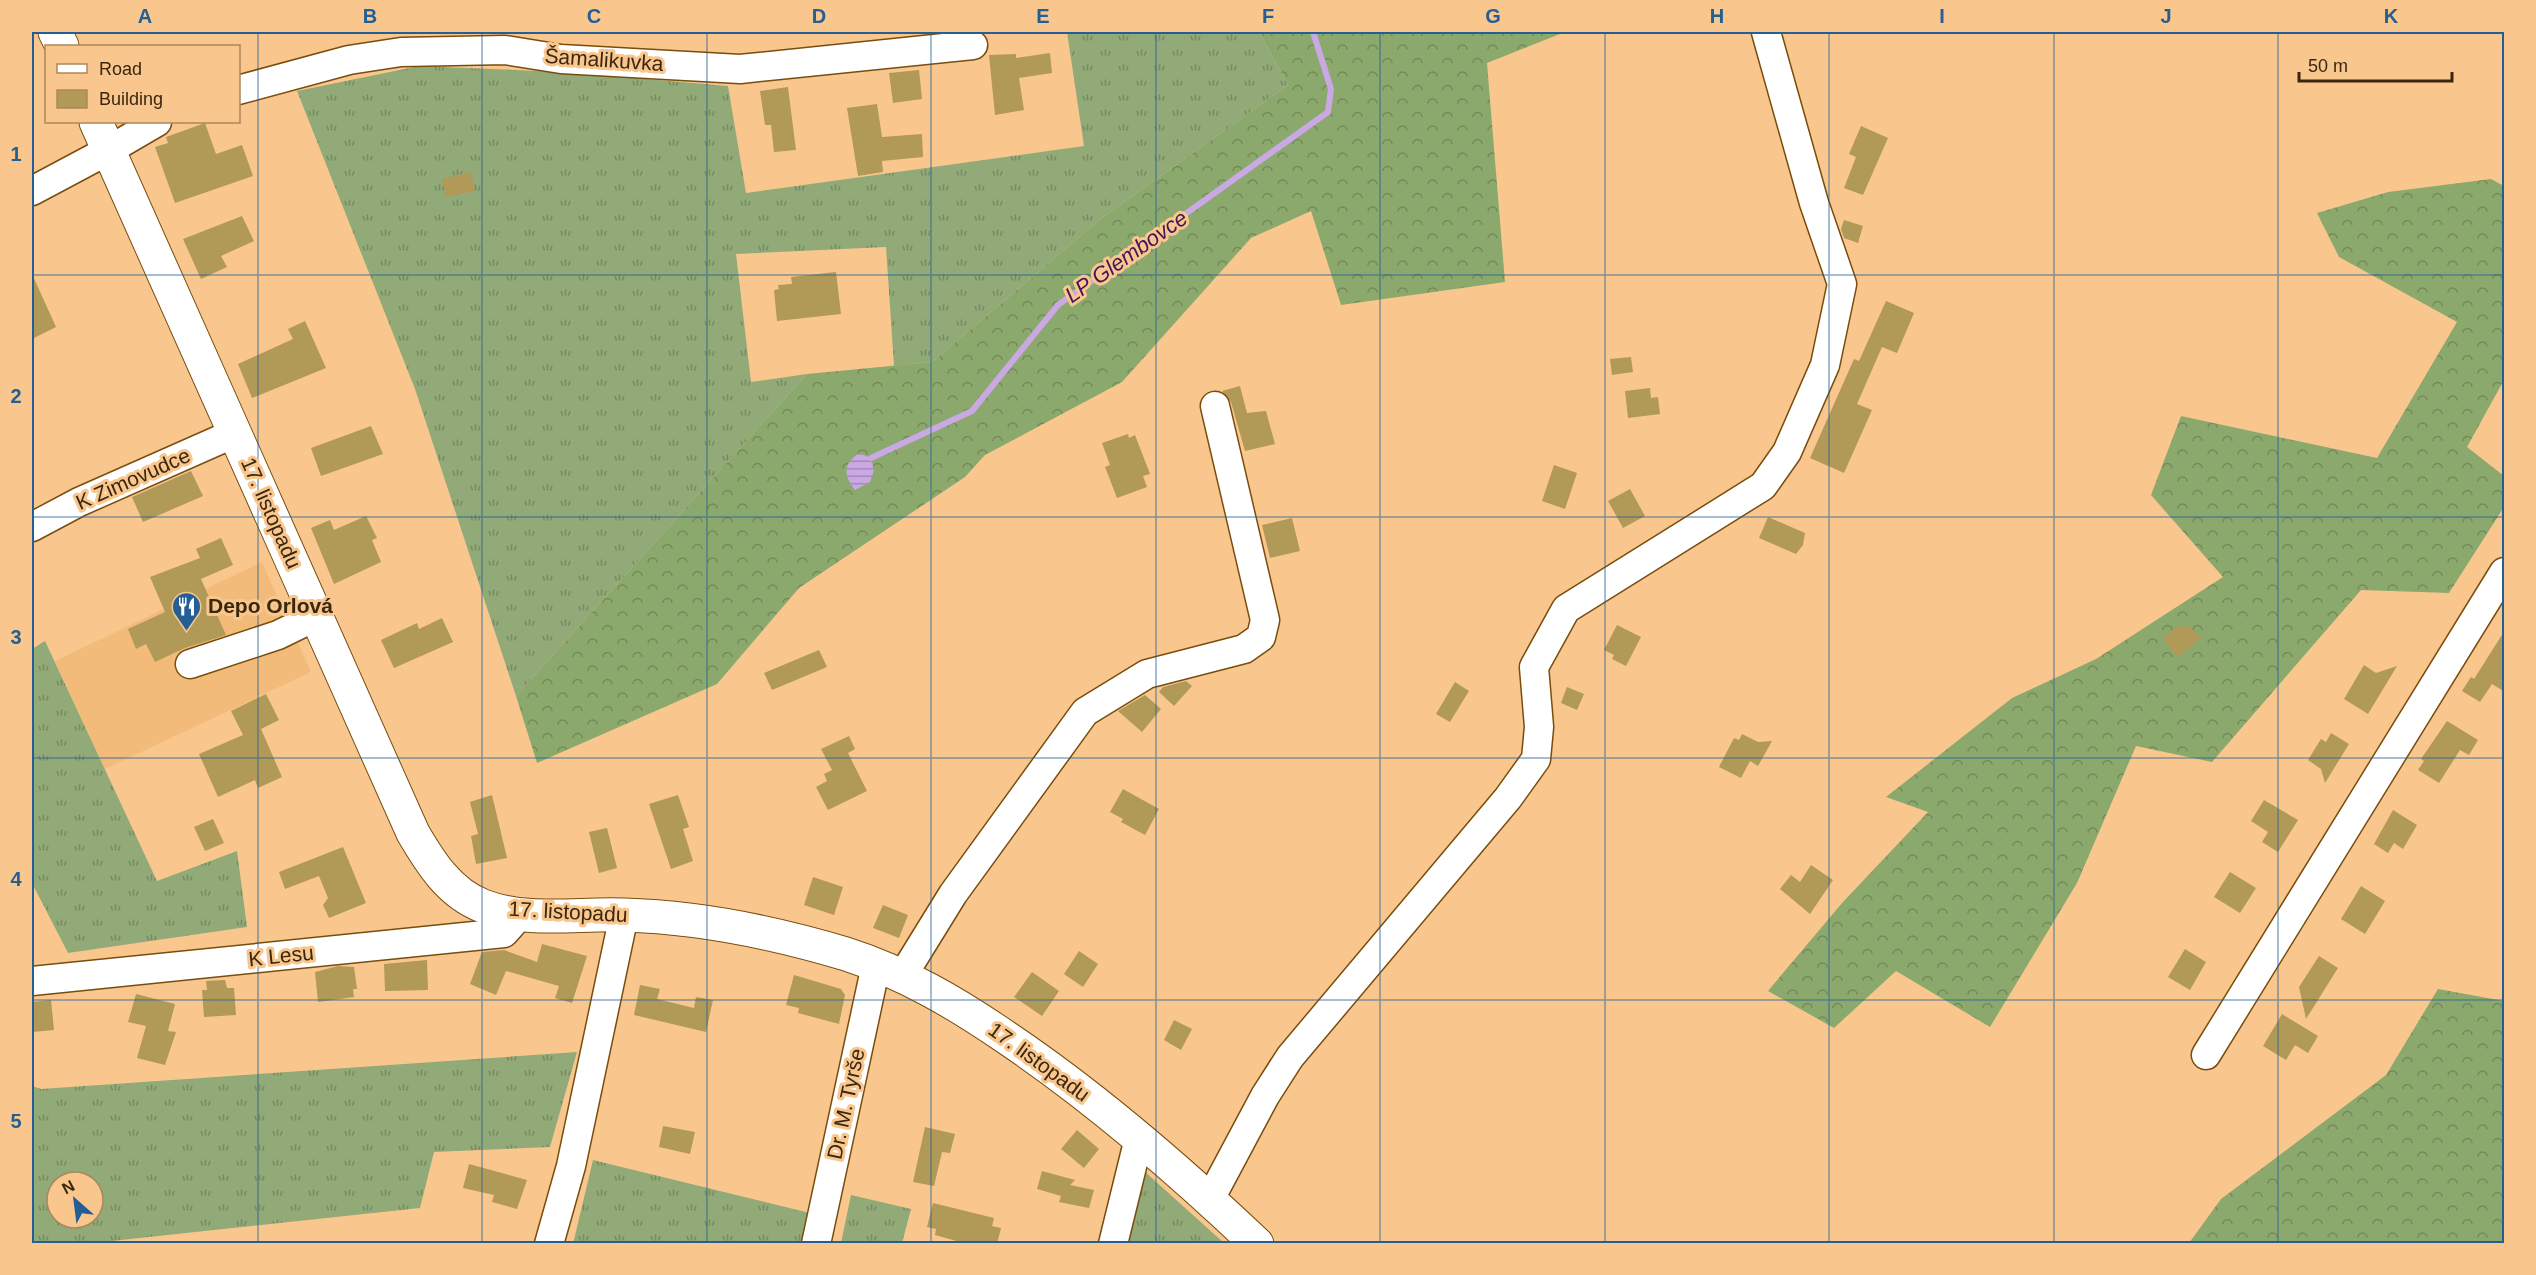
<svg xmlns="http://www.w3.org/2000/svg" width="2536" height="1275" font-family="Arial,sans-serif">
  <defs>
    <pattern id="grass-tufts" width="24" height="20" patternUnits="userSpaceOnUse" patternTransform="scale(1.5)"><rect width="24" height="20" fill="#91aa78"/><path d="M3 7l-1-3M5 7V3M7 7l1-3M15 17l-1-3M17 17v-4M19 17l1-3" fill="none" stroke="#778a61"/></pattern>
    <pattern id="forest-crowns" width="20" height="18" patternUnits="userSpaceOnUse" patternTransform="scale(1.5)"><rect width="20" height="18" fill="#8ba96d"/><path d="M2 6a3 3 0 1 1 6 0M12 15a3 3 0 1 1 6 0" fill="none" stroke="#738a58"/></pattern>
    <pattern id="water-rules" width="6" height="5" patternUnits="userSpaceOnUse" patternTransform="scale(1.5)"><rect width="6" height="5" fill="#c9a8e3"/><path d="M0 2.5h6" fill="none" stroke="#a489b6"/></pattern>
  </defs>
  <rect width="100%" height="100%" fill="#f9c78d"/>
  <!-- built -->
  <path fill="#f2bb7a" d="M262 562 311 672 105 769 55 661Z"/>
  <!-- grass -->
  <path fill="url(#grass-tufts)" fill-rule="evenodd" d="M1067 32H1259L1288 85 1103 217 932 362 894 366 886 247 736 254 751 382 807 374 516 696 415 389 297 91 419 66 562 72 728 86 746 193 1084 146Z
    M45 641 157 881 237 851 247 927 68 953 32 883V649Z
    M577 1052 550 1147 434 1152 420 1208 93 1243H32V1086L41 1089ZM57 1182H93V1218H57Z
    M593 1160 810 1213 803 1243 573 1244Z
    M1143 1170 1224 1243 1121 1244Z
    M851 1195 911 1209 902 1243H841Z"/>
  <!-- forest -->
  <path fill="url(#forest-crowns)" d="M1259 32H1565L1487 63 1505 282 1341 305 1311 211 1251 238 1122 382 985 455 965 477 799 588 717 684 537 763 516 696 807 374 932 362 1103 217 1288 85Z
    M2491 179 2504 186V380L2467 447 2504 476V507L2449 593 2361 590 2212 762 2136 746 2077 883 1990 1027 1896 971 1834 1028 1768 991 1842 903 1928 812 1886 797 2012 698 2096 659 2223 577 2151 495 2181 416 2377 458 2457 322 2339 257 2317 213 2388 192Z
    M2438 989 2504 1001V1243H2189L2221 1199 2386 1075Z"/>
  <!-- water -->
  <path fill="url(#water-rules)" d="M859 453 871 458 874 470 870 482 855 490C843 475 843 464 859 453Z"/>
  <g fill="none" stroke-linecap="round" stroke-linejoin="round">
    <!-- stream -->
    <path stroke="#c9a8e3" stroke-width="6" d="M871 458 972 411 1058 305 1328 112 1331 89 1313 32"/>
  </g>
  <!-- building -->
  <path fill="#b19958" d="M1050 53 1052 73 1019 78 1024 110 995 115 989 55 1016 54V58Z
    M919 70 922 99 893 103 889 73Z
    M788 87 796 150 774 152 771 125H765L760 91Z
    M877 104 882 137 922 134 923 157 882 161 883 172 858 176 847 108Z
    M205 123 216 154 242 145 253 176 175 203 155 147 168 143 166 137Z
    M1861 126 1888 138 1863 195 1844 188 1856 157 1849 154Z
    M471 172 475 191 446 197 442 179Z
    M242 216 254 241 221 256 227 267 201 279 183 239Z
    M1844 220 1863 226 1858 243 1844 238 1841 229Z
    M836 272 841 314 777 321 774 290 779 289 778 285 792 284 791 277Z
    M32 274 56 327 32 339Z
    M1886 301 1914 313 1897 353 1882 347 1857 404 1872 410 1844 473 1810 458 1854 359 1859 361Z
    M305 321 326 368 252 398 238 364 293 339 288 329Z
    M1631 357 1633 372 1612 375 1610 359Z
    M1240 386 1247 413 1266 411 1275 444 1245 451 1231 402 1222 391Z
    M1650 388 1651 398 1658 397 1660 414 1628 418 1625 391Z
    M371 426 383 454 321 476 311 448Z
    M1128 434 1129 438 1135 435 1150 474 1143 476 1147 487 1117 498 1105 467 1110 465 1102 443Z
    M1554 465 1577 473 1565 509 1542 501Z
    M191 471 203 496 143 522 132 497Z
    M1630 489 1645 516 1623 528 1608 501Z
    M366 516 377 538 372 540 381 562 334 584 311 528 330 520 334 530Z
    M1768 517 1805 533 1803 545 1796 554 1759 538Z
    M1292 518 1300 551 1270 558 1262 525Z
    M221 538 233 565 201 579 226 635 185 648 155 662 146 644 136 649 128 629 165 612 150 577 200 558 196 549Z
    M442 618 453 642 394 668 381 640 417 623 419 629Z
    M2180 624 2184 629 2189 625 2201 639 2177 657 2163 638Z
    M1617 625 1641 637 1626 666 1612 659 1614 655 1604 650Z
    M2505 630V692L2492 684 2480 702 2462 691 2471 677 2474 679Z
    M819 650 827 667 772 690 764 673Z
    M2364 665 2376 673 2397 666 2368 714 2344 699Z
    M1186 681 1192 686 1174 706 1159 692 1163 687Z
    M1455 682 1469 691 1450 722 1436 714Z
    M1567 687 1584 694 1577 710 1561 703Z
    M266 694 279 720 261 729 282 777 258 788 255 780 218 797 199 754 243 735 231 711Z
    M1145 695 1161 709 1142 732 1118 711Z
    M2447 721 2478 740 2469 755 2460 750 2439 783 2418 770 2424 761 2421 759Z
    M2331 733 2349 744 2325 783 2321 769 2308 760 2321 739 2326 742Z
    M1742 734 1758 742 1772 741 1758 766 1750 761 1741 778 1719 767 1734 738 1739 740Z
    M849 736 855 749 848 753 867 791 828 810 816 787 827 781 824 774 832 770 821 749Z
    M1123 789 1159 809 1145 835 1121 822 1123 819 1110 812Z
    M492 795 507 858 476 864 471 836 478 834 470 802Z
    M678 795 689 827 683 829 693 861 671 869 649 804Z
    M2264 800 2298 820 2278 852 2262 842 2268 832 2251 821Z
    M2393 810 2417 825 2403 849 2394 843 2388 853 2374 844Z
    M213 819 224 843 205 851 194 827Z
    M607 828 617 868 599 873 589 832Z
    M343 847 366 903 329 918 323 905 328 898 319 876 285 889 279 872Z
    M1811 865 1833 880 1810 914 1780 889 1791 875 1800 882Z
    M2230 872 2256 888 2240 913 2214 897Z
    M813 877 843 887 834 915 804 905Z
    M2361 886 2385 901 2365 934 2341 919Z
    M883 905 908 915 899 938 873 928Z
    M542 944 587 956 572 1003 555 998 559 986 506 971 496 995 470 984 482 952 504 950 537 962Z
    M2185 949 2206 962 2190 990 2168 977Z
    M1079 951 1098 964 1083 987 1064 974Z
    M2319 956 2338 968 2306 1019 2299 987Z
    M427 960 428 990 385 991 384 964Z
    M338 966 354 967 357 989H353L354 997 318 1002 315 972Z
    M1032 972 1059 991 1042 1016 1014 997Z
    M794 975 841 989 845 995 839 1024 798 1013 799 1008 786 1005Z
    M225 980 227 988H234L236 1015 204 1017 202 990H207L206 981Z
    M640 985 660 989 657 999 694 1008 696 997 713 1000 706 1032 634 1015Z
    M136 994 175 1004 168 1031 176 1032 165 1065 137 1058 146 1026 128 1022Z
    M51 1000 54 1030 32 1032V1002Z
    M2282 1014 2318 1036 2308 1053 2295 1045 2286 1060 2263 1046Z
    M1174 1020 1192 1029 1181 1050 1164 1040Z
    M663 1126 695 1132 690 1154 659 1147Z
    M925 1127 955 1134 950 1153 942 1152 934 1186 913 1182Z
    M1077 1130 1099 1149 1084 1168 1061 1149Z
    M469 1164 527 1180 517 1209 492 1202 494 1195 463 1188Z
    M1042 1171 1075 1180 1070 1185 1094 1190 1089 1208 1059 1202 1061 1196 1037 1189Z
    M933 1203 994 1218 992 1226 1001 1228 997 1244H967L935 1235 936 1229 927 1227Z"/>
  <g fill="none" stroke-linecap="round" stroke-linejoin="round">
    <defs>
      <path id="minor" d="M238 90 349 60 401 52 505 50 561 59 740 69 973 45
        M32 191 109 150 157 122
        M32 527 79 502 235 433
        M190 664 278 635 317 616
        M903 975 953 894 1085 712 1147 674 1244 649 1261 637 1265 620 1215 406
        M32 981 504 933 521 914
        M2206 1055 2504 572
        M1209 1201 1265 1096 1290 1057 1508 798 1536 759 1539 727 1534 667 1566 609 1763 486 1787 452 1825 365 1842 284 1814 203 1766 32
        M549 1244 571 1166 624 915
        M816 1244 876 965
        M1113 1244 1139 1138"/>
      <path id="major" d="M55 32 62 46
        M96 122 413 833C430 862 449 893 483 906 527 923 579 913 624 915 699 917 776 933 846 954 905 973 956 1003 1007 1038 1096 1098 1178 1169 1257 1244"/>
    </defs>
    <!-- minor casing -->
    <use href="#minor" stroke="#784d0d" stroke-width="31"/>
    <!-- major casing -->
    <use href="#major" stroke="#784d0d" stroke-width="35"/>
    <!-- minor -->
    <use href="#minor" stroke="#fff" stroke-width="28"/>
    <!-- major -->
    <use href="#major" stroke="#fff" stroke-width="33"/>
  </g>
  <!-- grid -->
  <path fill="none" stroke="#235e95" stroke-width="1.5" stroke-opacity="0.55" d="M258 32V1244M482 32V1244M707 32V1244M931 32V1244M1156 32V1244M1380 32V1244M1605 32V1244M1829 32V1244M2054 32V1244M2278 32V1244M32 275H2504M32 517H2504M32 758H2504M32 1000H2504"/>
  <!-- icons -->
  <defs>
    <symbol id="restaurant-pin" viewBox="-11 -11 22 30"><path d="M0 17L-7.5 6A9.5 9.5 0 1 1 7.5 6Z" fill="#235e95" stroke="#f9c78d"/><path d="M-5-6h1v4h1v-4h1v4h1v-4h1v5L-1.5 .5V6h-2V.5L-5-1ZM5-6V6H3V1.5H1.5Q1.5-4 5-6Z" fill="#fff"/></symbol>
  </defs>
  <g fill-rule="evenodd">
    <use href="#restaurant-pin" x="170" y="590" width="33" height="45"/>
  </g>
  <g text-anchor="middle" stroke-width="6" stroke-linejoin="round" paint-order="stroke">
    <!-- street labels -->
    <g font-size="21" fill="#3a270f" stroke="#f9c78d">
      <text transform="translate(604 60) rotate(4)" y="7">Šamalikuvka</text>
      <text transform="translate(133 479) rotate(-24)" y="7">K Zimovudce</text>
      <text transform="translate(271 513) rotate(66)" y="7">17. listopadu</text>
      <text transform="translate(568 912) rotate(3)" y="7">17. listopadu</text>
      <text transform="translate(281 956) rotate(-6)" y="7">K Lesu</text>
      <text transform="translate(1039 1062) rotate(36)" y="7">17. listopadu</text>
      <text transform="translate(846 1104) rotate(-78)" y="7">Dr. M. Tyrše</text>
    </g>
    <!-- poi labels -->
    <g font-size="21" font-weight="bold" fill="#3a270f" stroke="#f9c78d" text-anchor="start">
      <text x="208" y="613">Depo Orlová</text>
    </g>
    <!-- water labels -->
    <g font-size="22" font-style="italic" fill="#41165b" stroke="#f9c78d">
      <text transform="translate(1126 256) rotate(-35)" y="8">LP Glembovce</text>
    </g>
  </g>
  <!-- border -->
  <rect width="2536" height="1275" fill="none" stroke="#f9c78d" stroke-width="66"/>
  <!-- legend -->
  <rect x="45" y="45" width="195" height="78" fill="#f9c78d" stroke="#ad875b" stroke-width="1.5"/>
  <rect x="57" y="64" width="30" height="9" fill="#ffffff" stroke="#ad875b" stroke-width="1.5"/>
  <text x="99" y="75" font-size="18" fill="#3a270f">Road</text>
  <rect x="57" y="90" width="30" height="18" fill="#b19958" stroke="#ad875b" stroke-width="1.5"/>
  <text x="99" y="105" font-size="18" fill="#3a270f">Building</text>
  <!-- north arrow -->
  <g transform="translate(75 1200) rotate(332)"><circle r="28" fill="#f9c78d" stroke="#ad875b" stroke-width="1.5"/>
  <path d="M0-4.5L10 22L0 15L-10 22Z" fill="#235e95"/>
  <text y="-9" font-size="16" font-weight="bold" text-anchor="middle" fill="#3a270f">N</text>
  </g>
  <!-- scale -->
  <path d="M2299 72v9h153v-9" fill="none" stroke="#3a270f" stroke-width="3"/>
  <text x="2308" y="72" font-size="18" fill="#3a270f" stroke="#f9c78d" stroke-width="4.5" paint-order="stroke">50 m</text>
  <rect x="33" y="33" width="2470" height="1209" fill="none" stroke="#235e95" stroke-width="2"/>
  <g font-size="20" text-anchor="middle" font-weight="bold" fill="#235e95">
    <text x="145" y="23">A</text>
    <text x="370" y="23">B</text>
    <text x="594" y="23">C</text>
    <text x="819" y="23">D</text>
    <text x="1043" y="23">E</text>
    <text x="1268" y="23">F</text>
    <text x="1493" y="23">G</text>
    <text x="1717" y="23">H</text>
    <text x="1942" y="23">I</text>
    <text x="2166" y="23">J</text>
    <text x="2391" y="23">K</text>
    <text x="16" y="161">1</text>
    <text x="16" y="403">2</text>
    <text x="16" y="644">3</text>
    <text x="16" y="886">4</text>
    <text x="16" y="1128">5</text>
  </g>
</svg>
